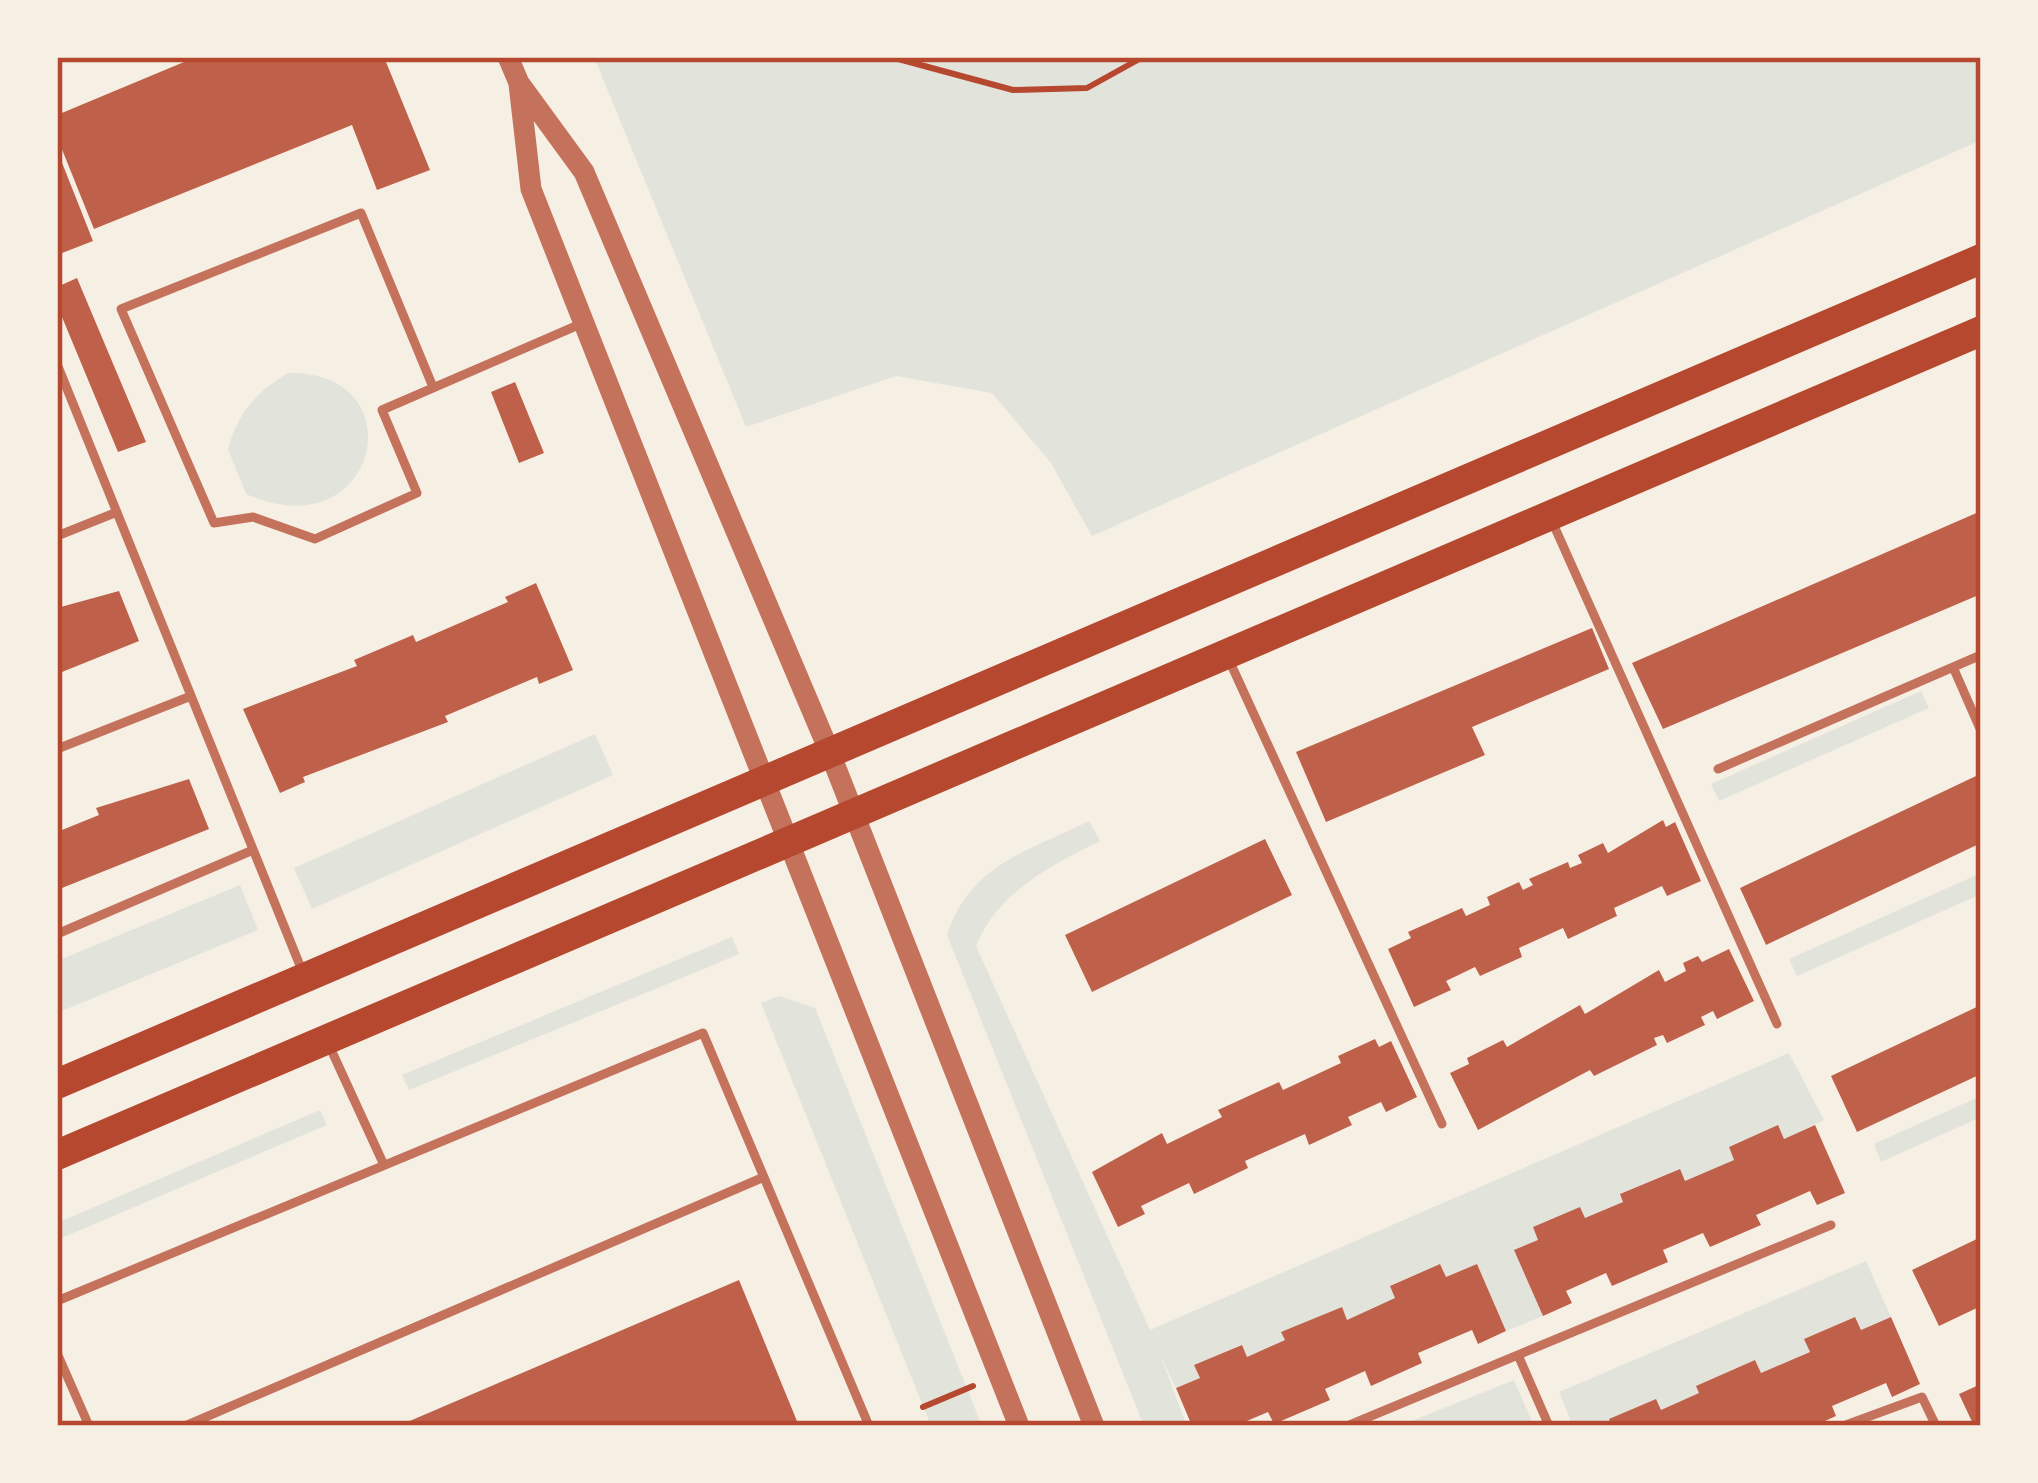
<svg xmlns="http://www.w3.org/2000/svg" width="2038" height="1483" font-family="'Archivo Narrow',sans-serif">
  <rect width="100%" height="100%" fill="#f6efe4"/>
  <!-- green -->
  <path fill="#e2e4dc" d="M594 57H1981V140L1092 536 1051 463 992 393 896 376 746 427Z
    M288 373C419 370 378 553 246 494L228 449C238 413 256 392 288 373Z
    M1921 691 1929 708 1719 801 1711 784Z
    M595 734 613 775 312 909 294 868Z
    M1089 821 1100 841C1050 866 998 892 976 946L1150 1330 1789 1053 1824 1120 1784 1139 1778 1126 1729 1147 1734 1160 1685 1181 1679 1169 1620 1194 1623 1202 1585 1218 1580 1207 1534 1227 1538 1240 1515 1251 1543 1316 1506 1331 1477 1264 1446 1277 1440 1264 1391 1285 1395 1298 1347 1320 1341 1307 1282 1332 1285 1340 1247 1357 1242 1345 1195 1365 1200 1378 1176 1388 1161 1357 1187 1426H1144L947 935C970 864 1027 852 1089 821Z
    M1981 873V894L1797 976 1789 959Z
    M240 885 258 930 57 1013V961Z
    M732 937 739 954 694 973 409 1090 402 1075Z
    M779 996 815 1008 982 1426H931L761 1003Z
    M1981 1096V1117L1881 1162 1874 1144Z
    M320 1110 327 1125 57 1240V1223Z
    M1866 1261 1891 1317 1861 1330 1854 1317 1805 1339 1810 1352 1761 1373 1755 1360 1697 1386 1699 1393 1661 1410 1655 1399 1610 1419 1612 1426H1573L1559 1392Z
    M1514 1380 1534 1426H1399Z"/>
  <!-- building -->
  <path fill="#bf614a" d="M196 57H384L430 170 377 190 352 125 94 229 57 137V115Z
    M57 150 93 241 57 255Z
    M77 278 146 442 118 452 57 305V287Z
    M515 382 544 453 519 463 491 392Z
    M1981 511V594L1663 729 1632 663Z
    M536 583 573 670 539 684 537 677 445 716 448 722 303 777 305 782 280 793 243 709 357 666 354 660 413 635 416 642 508 602 505 597Z
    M119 591 139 641 57 674V608Z
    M1592 628 1609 669 1472 727 1485 755 1326 822 1296 752Z
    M1976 776 1981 788V843L1766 945 1740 888Z
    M189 779 209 829 57 890V832L99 815 96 808Z
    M1663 820 1666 827 1675 822 1701 881 1667 896 1662 886 1614 908 1617 916 1568 939 1563 928 1519 948 1522 957 1480 976 1475 967 1446 981 1451 990 1414 1007 1388 949 1411 938 1408 932 1462 908 1466 916 1490 905 1487 897 1519 882 1523 890 1533 885 1529 879 1568 862 1570 868 1582 863 1578 855 1603 843 1608 853Z
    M1265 839 1292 895 1092 992 1065 935Z
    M1729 949 1754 1001 1717 1019 1713 1011 1701 1017 1705 1025 1667 1043 1663 1035 1654 1038 1657 1045 1594 1076 1590 1070 1478 1130 1450 1073 1469 1064 1467 1058 1503 1040 1507 1047 1580 1005 1585 1014 1659 970 1665 982 1686 971 1683 963 1698 956 1702 962Z
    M1981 1005V1074L1857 1132 1831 1076Z
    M1375 1039 1379 1047 1391 1041 1417 1097 1386 1112 1381 1102 1348 1117 1352 1125 1309 1145 1305 1134 1245 1161 1248 1168 1194 1194 1189 1183 1141 1206 1145 1214 1118 1227 1092 1172 1162 1133 1167 1144 1222 1117 1218 1110 1279 1082 1283 1090 1341 1063 1338 1056Z
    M1778 1125 1784 1139 1815 1125 1845 1193 1817 1205 1810 1191 1756 1215 1761 1225 1710 1247 1703 1233 1663 1250 1668 1262 1612 1286 1606 1273 1566 1291 1572 1303 1543 1316 1514 1250 1538 1240 1533 1227 1580 1207 1585 1218 1623 1202 1620 1194 1680 1169 1685 1181 1734 1160 1729 1147Z
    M1981 1237V1306L1939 1326 1912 1270Z
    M1440 1264 1446 1277 1477 1264 1506 1331 1478 1344 1472 1330 1418 1353 1422 1363 1371 1386 1365 1371 1325 1389 1330 1400 1274 1424 1268 1412 1235 1426H1192L1176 1388 1200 1378 1194 1365 1242 1345 1247 1357 1285 1340 1281 1332 1342 1307 1347 1320 1395 1298 1390 1286Z
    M739 1280 799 1426H398Z
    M1855 1317 1861 1330 1891 1317 1920 1384 1892 1397 1886 1383 1832 1406 1836 1416 1814 1426H1612L1609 1419 1656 1399 1661 1410 1699 1393 1696 1386 1755 1360 1761 1373 1810 1352 1804 1339Z
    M1981 1384V1426H1974L1959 1394Z"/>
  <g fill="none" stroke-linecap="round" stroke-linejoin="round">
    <!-- path -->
    <path stroke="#b5482f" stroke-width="6" d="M891 57 1013 90 1087 88 1143 57
      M923 1407 973 1386"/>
    <!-- service -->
    <path stroke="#c5725c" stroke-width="9" d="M57 364 303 973
      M433 387 361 213 121 309 214 523 253 517 315 539 417 493 382 410 583 323
      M1551 519 1777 1024
      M57 536 117 512
      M1229 660 1442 1124
      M1953 667 1981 731
      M57 749 191 696
      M1718 769 1981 655
      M57 934 253 850
      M329 1045 384 1165
      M57 1301 703 1033 869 1426
      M57 1353 89 1426
      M1518 1355 1549 1426
      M185 1426 764 1177
      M1347 1426 1831 1225
      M1843 1426 1922 1397 1936 1426"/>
    <!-- tertiary -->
    <path stroke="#c5725c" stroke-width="21" d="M508 57 519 83 584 172 830 753 1094 1426
      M519 84 531 189 1019 1426"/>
    <!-- primary -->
    <path stroke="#b5482f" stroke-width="30" d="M57 1084 1981 259
      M57 1155 1981 331"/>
  </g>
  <!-- border -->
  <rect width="2038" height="1483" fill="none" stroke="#f6efe4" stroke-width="120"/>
  <rect x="60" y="60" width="1918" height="1363" fill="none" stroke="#b5482f" stroke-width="4.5"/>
</svg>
